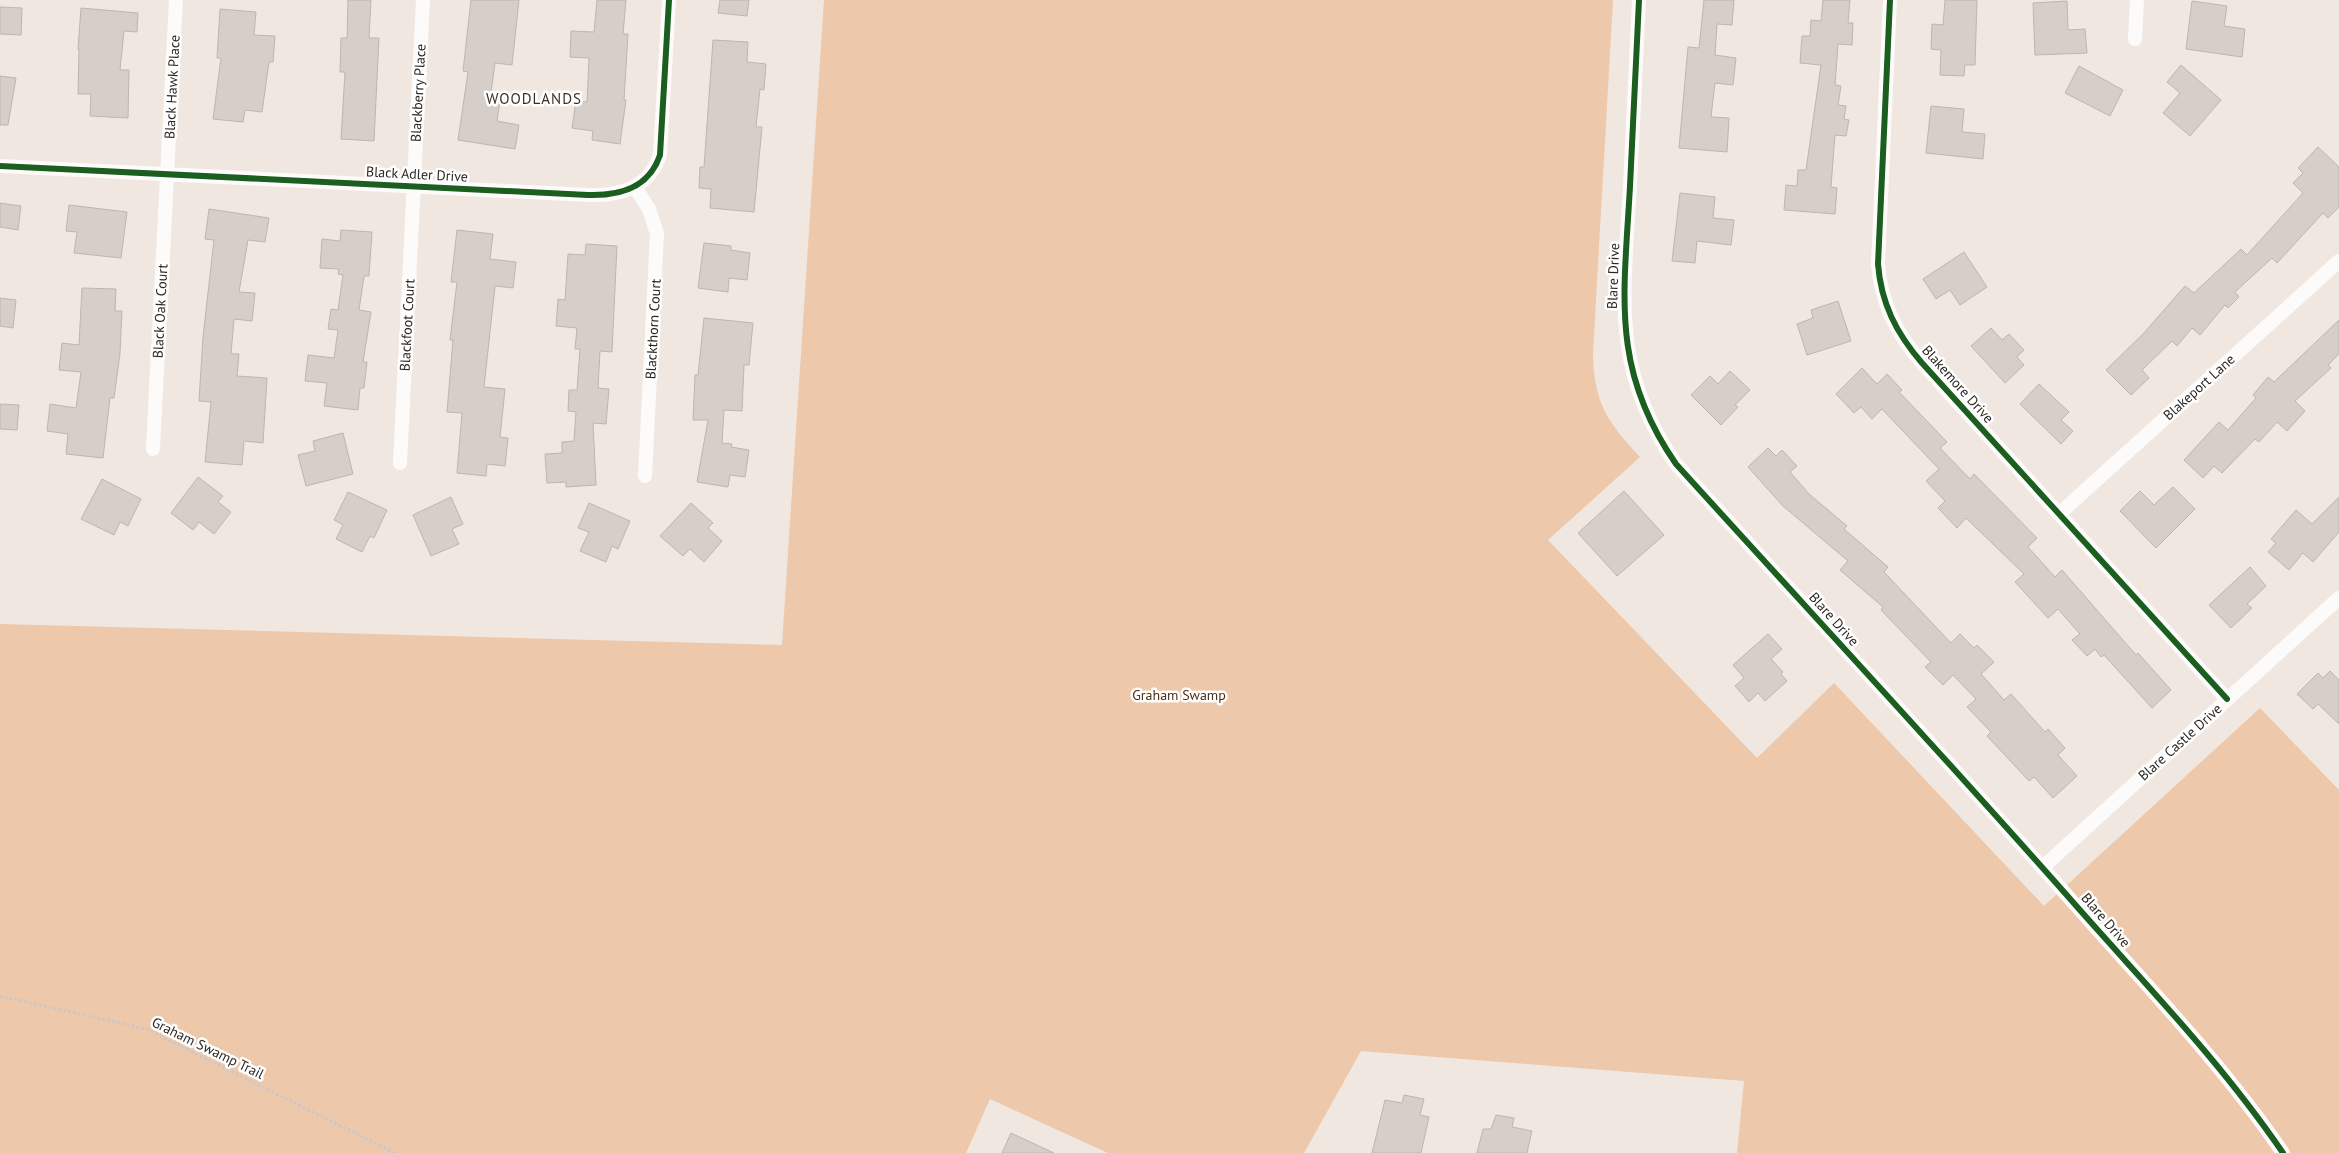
<svg xmlns="http://www.w3.org/2000/svg" width="2339" height="1153" font-family="'PT Sans',sans-serif">
  <rect width="100%" height="100%" fill="#f0e7e0"/>
  <!-- green -->
  <path fill="#edc8aa" d="M824 0H1613L1593 353C1594 404 1607 421 1640 457L1548 540 1757 758 1834 683 2044 906 2260 708 2339 790V1153H1737L1744 1081 1361 1051 1304 1153H1108L990 1099 966 1153H0V624L782 645Z"/>
  <!-- building -->
  <path fill="#d5cec9" stroke="#bcb6b0" d="M348 0H371L369 38H379L374 141 341 139 345 72H340L341 38H347Z
    M471 0H519L512 65 495 63 490 100 500 101 497 121 519 125 515 149 458 140 468 72 463 71Z
    M597 0H626L623 34H628L624 100H626L620 144 592 140 593 131 572 128 576 101 587 102 589 58 570 57 571 31 594 32Z
    M720 0H749L747 16 718 13Z
    M1704 0H1734L1732 25 1717 24 1715 55 1736 58 1733 85 1715 83 1711 117 1729 118 1727 152 1679 148 1688 47 1699 48Z
    M1823 0H1850L1848 23H1853L1852 45 1838 44 1835 85 1841 86 1838 105 1846 106 1844 119 1849 120 1846 136 1835 135 1831 187 1837 188 1835 214 1784 210 1786 185 1797 186 1798 170H1806L1821 65 1800 63 1802 36H1810L1811 20 1821 21Z
    M1945 0H1977L1975 65H1965L1964 76 1940 75 1941 50 1931 49 1932 24 1943 25Z
    M2067 1 2068 30 2085 29 2087 53 2035 55 2033 3Z
    M2192 1 2227 6 2224 26 2245 29 2242 57 2186 49Z
    M0 7 22 8 21 35 0 34Z
    M81 8 138 13 137 32 124 31 120 70H129L128 118 90 116 91 94H78L79 49H78Z
    M220 9 256 12 254 35 275 36 273 62H269L262 112 245 110 243 122 213 119 221 58H217Z
    M713 40 748 42 747 62 766 64 764 90 760 89 756 127H762L754 212 710 208 711 189 699 188 700 167H704Z
    M2181 65 2221 100 2190 136 2163 113 2180 93 2167 82Z
    M2079 66 2123 90 2110 116 2065 93Z
    M0 76 16 78 8 125H0Z
    M1931 106 1964 109 1962 132 1985 134 1983 159 1926 153Z
    M2318 147 2339 167V207L2328 218 2323 213 2277 263 2272 258 2235 292 2239 297 2228 308 2225 305 2200 335 2192 328 2177 346 2172 341 2142 370 2149 378 2131 395 2106 370 2144 333 2185 286 2194 293 2241 249 2247 255 2303 193 2293 183 2303 173 2298 168Z
    M1680 193 1715 197 1713 218 1734 220 1731 245 1697 241 1695 263 1672 261Z
    M0 203 21 206 18 230 0 227Z
    M69 205 127 212 121 258 74 253 77 232 66 231Z
    M209 209 269 218 265 242 248 240 239 292 255 293 252 321 234 319 231 354H239L237 376 267 378 263 443 244 441 242 465 205 462 211 402 199 401 203 337 214 240 205 239Z
    M341 230 372 232 369 276H364L359 310 371 312 363 362H367L364 388H360L358 410 324 406 327 383 305 381 308 355 334 358 338 330 328 329 331 309 338 310 343 275 338 274 339 269 320 268 322 239 340 241Z
    M457 230 493 234 490 259 516 262 513 288 495 286 484 387 505 389 500 437 508 438 505 466 487 464 486 476 457 473 462 413 447 412 453 340H450L457 282H451Z
    M704 243 731 246V250L750 253 747 280 729 278 728 292 698 288Z
    M586 244 617 246 612 352 600 351 598 388 609 389 606 424 593 423 596 485 566 487V482L547 483 545 454 562 453V442L574 441 576 412 568 411 569 390H577L580 349H575L577 328 556 326 558 299 565 300 568 254 585 255Z
    M1964 252 1987 287 1960 305 1950 290 1936 299 1923 279Z
    M82 288 116 289 115 311H122L120 353 114 398H110L103 458 66 454 68 434 47 431 50 404 76 408 81 372 59 370 62 343 79 345Z
    M0 298 16 300 13 328 0 326Z
    M1838 301 1851 341 1807 355 1797 324 1813 318 1811 310Z
    M704 318 753 323 749 365H744L742 411 724 410 722 443 732 444 731 447 749 450 745 477 730 475 728 487 697 482 708 420H693L695 375H698Z
    M2339 320V354L2328 365 2331 368 2295 401 2305 411 2287 431 2277 422 2259 442 2255 439 2222 473 2214 466 2203 478 2184 460 2219 422 2228 430 2256 398 2253 395 2268 377 2274 382Z
    M1991 328 2002 340 2009 334 2024 350 2017 357 2024 365 2005 383 1971 346Z
    M1862 368 1877 384 1887 374 1902 390 1899 392 1947 442 1940 448 1970 479 1974 474 2037 538 2028 547 2055 577 2062 570 2136 655 2138 653 2171 690 2152 708 2104 655 2101 657 2095 649 2087 656 2072 640 2080 634 2058 609 2048 618 2015 582 2024 574 1966 518 1957 528 1938 508 1945 501 1926 481 1939 469 1882 409 1872 419 1861 407 1854 413 1836 394Z
    M1730 371 1750 390 1735 405 1738 407 1721 425 1691 395 1710 376 1718 384Z
    M2039 384 2069 412 2061 420 2073 431 2061 444 2020 404Z
    M0 404 19 405 17 430 0 429Z
    M343 433 353 474 306 486 298 455 315 451 313 441Z
    M1768 448 1776 456 1782 450 1797 466 1790 472 1809 494 1847 526 1844 529 1888 567 1884 572 1951 643 1960 634 1974 648 1977 645 1994 662 1981 674 2004 700 2011 694 2045 732 2048 729 2065 748 2058 755 2077 776 2053 798 2034 777 2029 781 1987 736 1991 732 1967 707 1976 699 1953 675 1943 685 1925 667 1931 662 1881 610 1883 607 1840 570 1848 561 1783 506 1748 467Z
    M198 477 223 496 218 502 231 512 214 534 199 522 193 530 171 513Z
    M102 479 141 499 128 526 120 522 114 535 81 519Z
    M2173 487 2195 509 2156 548 2120 511 2140 491 2154 505Z
    M1624 491 1664 535 1617 576 1578 533Z
    M348 492 387 510 374 538 370 536 362 552 336 539 343 525 334 520Z
    M451 497 463 524 452 529 459 544 431 556 413 515Z
    M2339 497V532L2313 562 2303 553 2289 570 2268 552 2276 543 2271 539 2296 510 2312 524Z
    M589 503 630 521 618 549 612 546 606 562 580 551 589 532 578 528Z
    M691 503 713 523 708 528 722 541 704 562 690 549 683 556 660 536Z
    M2250 567 2266 586 2247 604 2252 608 2231 628 2209 605Z
    M1768 634 1782 649 1771 659 1783 672 1781 674 1787 681 1765 701 1758 693 1749 702 1735 686 1744 678 1733 665Z
    M2330 671 2339 680V724L2318 704 2313 709 2297 694 2318 673 2323 678Z
    M1404 1095 1424 1099 1420 1115 1429 1117 1421 1153H1372L1385 1100 1402 1103Z
    M1496 1115 1514 1118 1512 1127 1532 1131 1527 1153H1477L1483 1129H1491Z
    M1011 1133 1054 1153H1002Z"/>
  <g fill="none" stroke-linecap="round" stroke-linejoin="round">
    <!-- path -->
    <path stroke="#cac7c6" stroke-width="3" stroke-dasharray="2.5 2.5" stroke-linecap="butt" d="M0 996 146 1029 395 1153"/>
    <!-- minor -->
    <path stroke="#fdfbfa" stroke-width="14" d="M1639 0C1636 62 1633 124 1630 186 1624 295 1610 369 1676 464 1810 612 1947 759 2079 909 2149 988 2223 1065 2283 1153
      M1890 0 1878 264C1881 303 1896 333 1922 363L2227 699
      M2135 39 2137 0
      M0 166 588 195C620 196 649 188 660 155L669 0
      M635 187 649 209 657 234 645 476
      M153 449 176 0
      M400 463 423 0
      M2059 514 2339 261
      M2043 867 2339 598"/>
    <defs>
      <path id="cycleway" d="M1639 0C1636 62 1633 124 1630 186 1624 295 1610 369 1676 464 1810 612 1947 759 2079 909 2149 988 2223 1065 2283 1153
        M1890 0 1878 264C1881 303 1896 333 1922 363L2227 699
        M0 166 588 195C620 196 649 188 660 155L669 0"/>
    </defs>
    <!-- cycleway casing -->
    <use href="#cycleway" stroke="#fff" stroke-width="9"/>
    <!-- cycleway -->
    <use href="#cycleway" stroke="#1b5e20" stroke-width="6"/>
  </g>
  <g text-anchor="middle" stroke-width="5" stroke-linejoin="round" paint-order="stroke">
    <!-- street labels -->
    <g font-size="14" fill="#2c2722" stroke="#fff">
      <text transform="translate(172 87) rotate(-87)" y="5">Black Hawk Place</text>
      <text transform="translate(418 93) rotate(-87)" y="5">Blackberry Place</text>
      <text transform="translate(417 174) rotate(3)" y="5">Black Adler Drive</text>
      <text transform="translate(1613 276) rotate(-88)" y="5">Blare Drive</text>
      <text transform="translate(160 311) rotate(-87)" y="5">Black Oak Court</text>
      <text transform="translate(407 325) rotate(-87)" y="5">Blackfoot Court</text>
      <text transform="translate(653 329) rotate(-87)" y="5">Blackthorn Court</text>
      <text transform="translate(1958 384) rotate(48)" y="5">Blakemore Drive</text>
      <text transform="translate(2199 387) rotate(-42)" y="5">Blakeport Lane</text>
      <text transform="translate(1834 619) rotate(48)" y="5">Blare Drive</text>
      <text transform="translate(2180 742) rotate(-42)" y="5">Blare Castle Drive</text>
      <text transform="translate(2106 920) rotate(49)" y="5">Blare Drive</text>
      <text transform="translate(208 1048) rotate(26)" y="5">Graham Swamp Trail</text>
    </g>
    <!-- park labels -->
    <g font-size="14" fill="#4c2f16" stroke="#fff">
      <text x="1179" y="700">Graham Swamp</text>
    </g>
    <!-- neighbourhood labels -->
    <g font-size="15" letter-spacing="1" fill="#392d24" stroke="#fff">
      <text x="534" y="104">WOODLANDS</text>
    </g>
  </g>
</svg>
